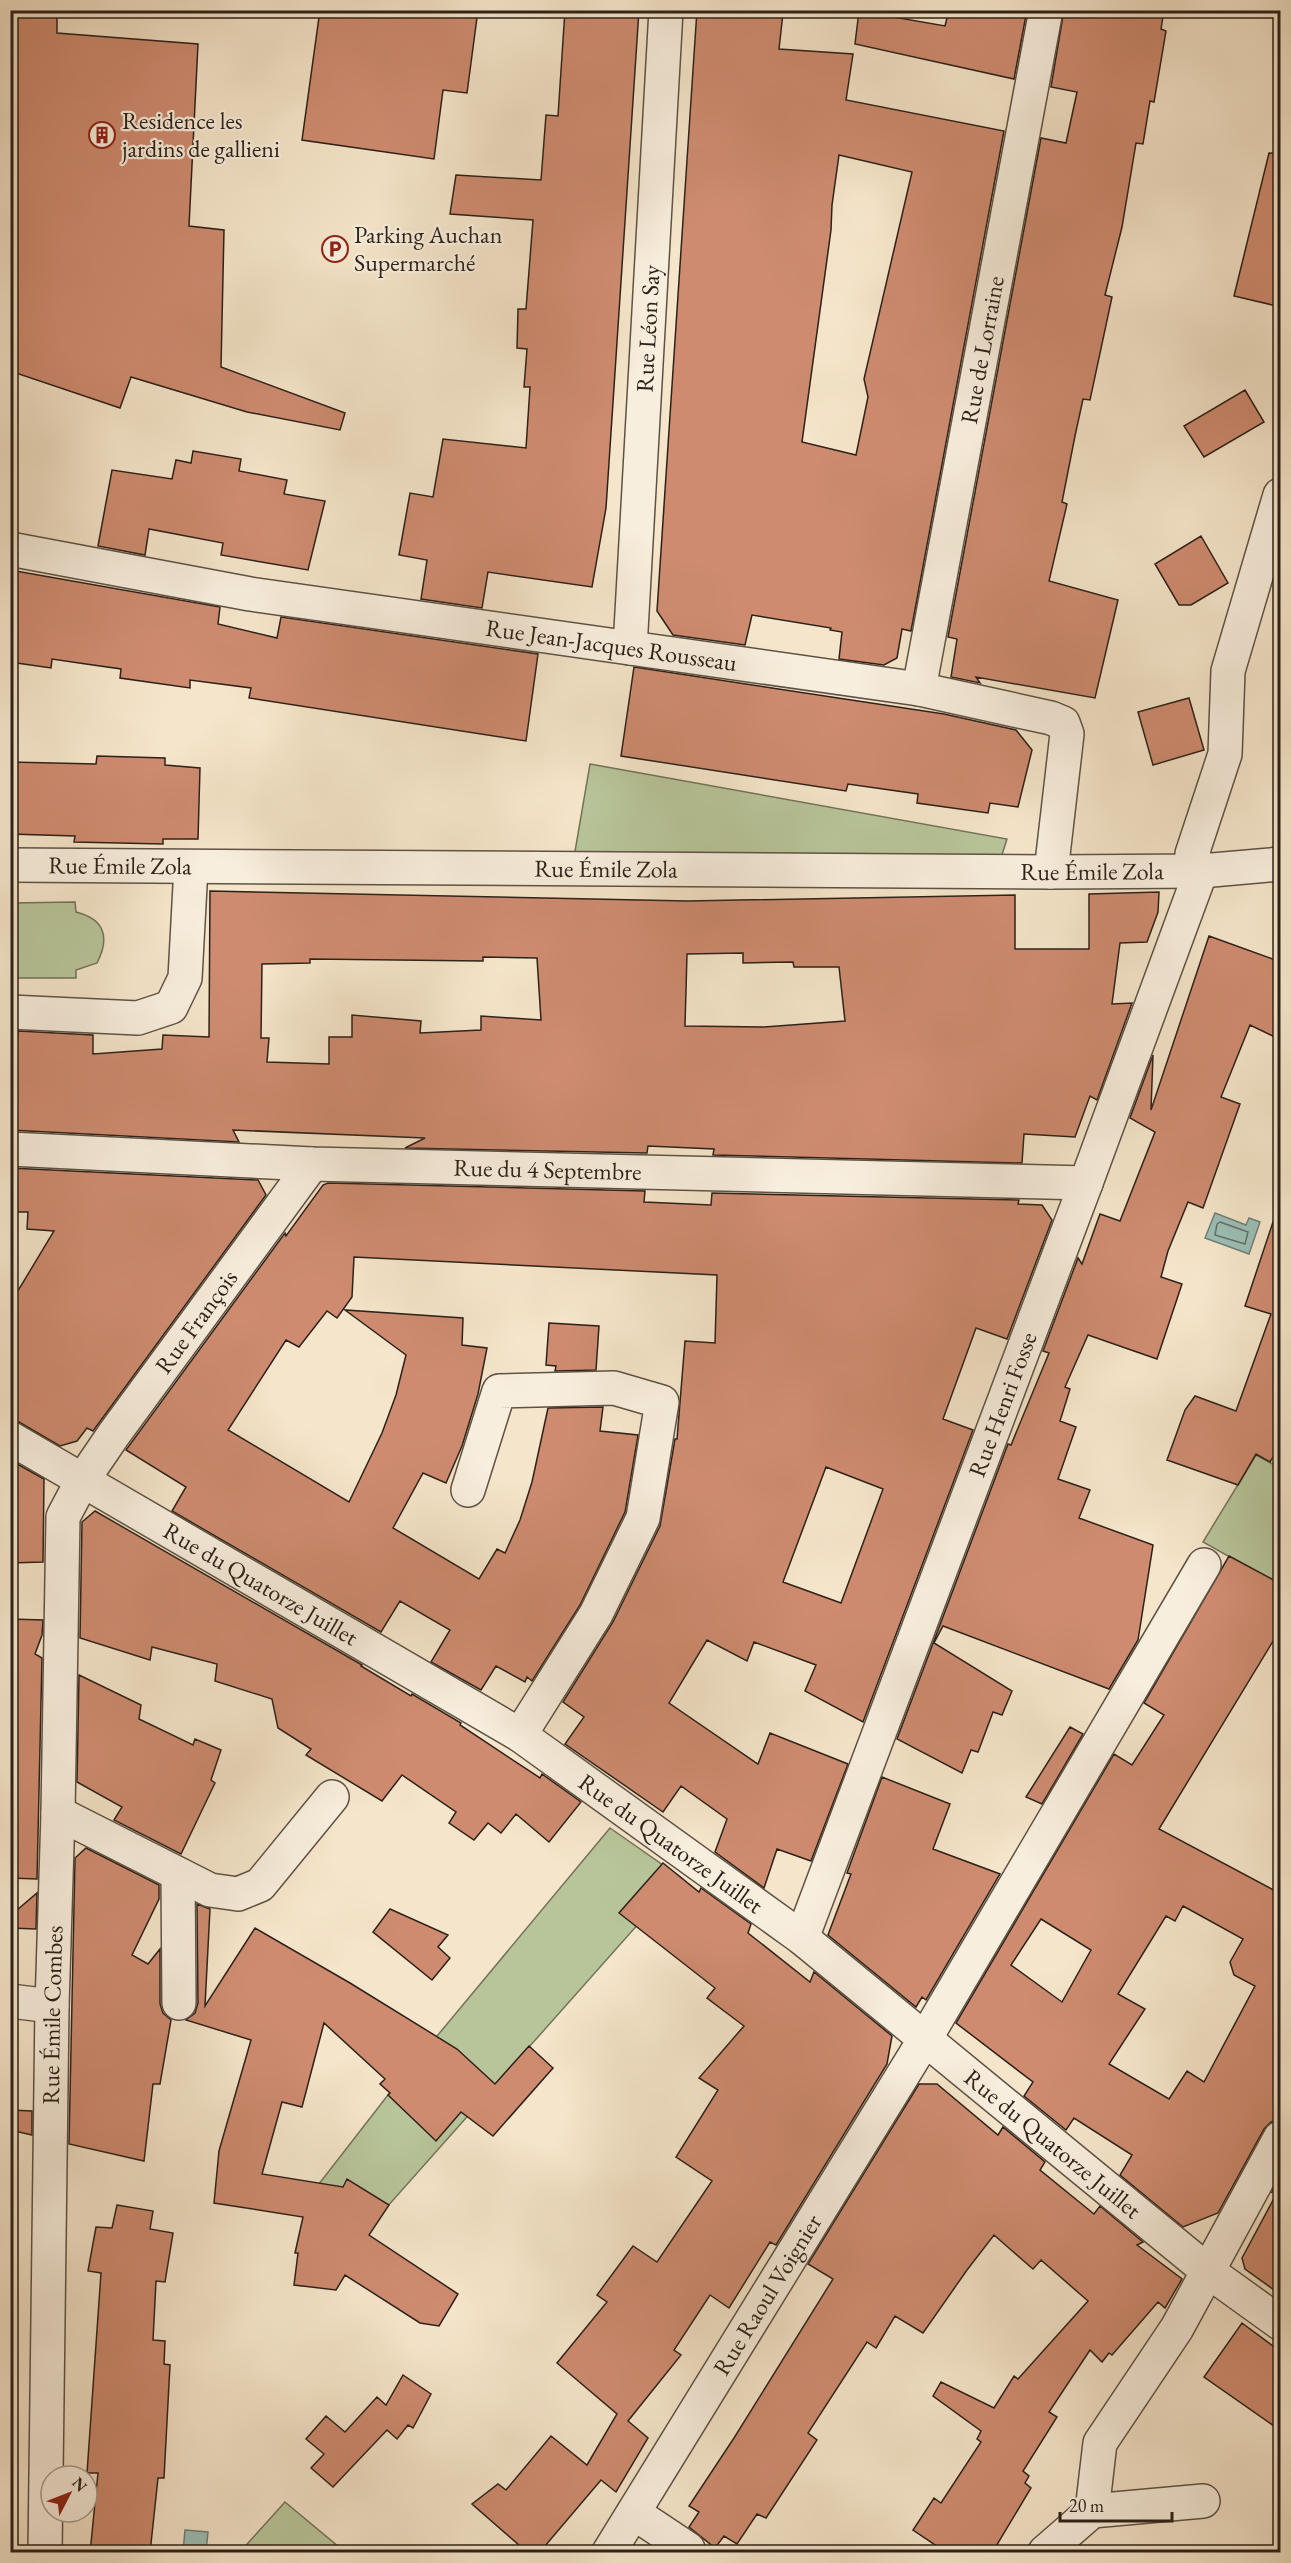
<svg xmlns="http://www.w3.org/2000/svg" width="1291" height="2563" font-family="'EB Garamond',serif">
  <rect width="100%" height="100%" fill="#f5e5ca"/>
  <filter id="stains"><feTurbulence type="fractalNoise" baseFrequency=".00333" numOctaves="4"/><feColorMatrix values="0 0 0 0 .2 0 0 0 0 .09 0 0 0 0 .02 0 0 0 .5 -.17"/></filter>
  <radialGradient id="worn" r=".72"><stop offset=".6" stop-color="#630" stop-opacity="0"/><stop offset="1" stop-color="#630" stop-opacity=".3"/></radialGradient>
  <!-- green -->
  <path fill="#b8c59a" stroke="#72735a" stroke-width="1.5" d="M590 764 1007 839 1000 861 573 863Z
    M75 902 76 912C105 919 110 938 97 963L76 970V978H11V903Z
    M1256 1455 1280 1468V1585L1203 1542Z
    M610 1828 680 1877 379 2216 308 2198 388 2095Z
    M285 2502 345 2552H240Z"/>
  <!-- water -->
  <path fill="#9cbfb7" stroke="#6f8078" stroke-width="1.5" d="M1215 1213 1246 1225 1249 1218 1260 1222 1249 1254 1205 1238Z
    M185 2530 208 2532 206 2552H183Z"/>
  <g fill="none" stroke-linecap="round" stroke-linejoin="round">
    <!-- shore -->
    <path stroke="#647068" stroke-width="1.5" d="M1220 1222 1248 1232 1245 1244 1215 1235 1217 1224Z"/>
  </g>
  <!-- building -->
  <path fill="#ce8b70" stroke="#2c2119" stroke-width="1.5" fill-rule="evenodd" d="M10 10H57V33L198 44 189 226 224 230 221 367 345 413 340 430 247 412 131 377 120 408 10 371Z
    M320 10H478L467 93 443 90 434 159 302 140Z
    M565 10H639L606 508 592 587 488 572 482 608 421 599 427 560 399 555 410 493 433 497 443 439 526 448 530 387H524L527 349 517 348 518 309H526L533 220 450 214 456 175 541 180 546 115 558 116Z
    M697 10H765L783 13 779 49 853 54 846 100 1004 131 911 631 902 629 897 658 884 665 839 659 842 632 830 630 831 628 752 615 745 645 673 635 657 611ZM839 155 912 172 864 379 868 397 856 455 802 442 831 230 832 205Z
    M949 10H1027L1014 79 855 44 859 11 945 26Z
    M1064 10H1164L1161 29 1166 31 1154 102 1150 101 1143 144 1136 143 1122 227 1105 295 1112 297 1090 400 1083 399 1075 436 1062 502 1067 504 1049 581 1118 600 1095 698 976 677 980 683 951 677 957 639 948 637 1041 138 1066 143 1077 92 1051 87Z
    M1269 153 1281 154V307L1234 296Z
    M1245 390 1264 422 1204 457 1184 426Z
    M193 451 241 459 239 471 287 480 284 494 325 501 308 570 221 555 223 543 149 529 145 555 98 546 112 470 172 479 176 460 191 463Z
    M1201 536 1228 583 1191 605H1179L1155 564Z
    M10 570 220 607 218 624 277 638 281 617 538 654 526 741 249 698 251 688 190 680V688L120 678 121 669 86 664 52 659 51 668 10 662Z
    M634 667 944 714 1016 730 1032 750 1018 807 990 803 988 813 917 803 918 794 848 784 846 791 621 756Z
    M1189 698 1204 750 1153 765 1138 712Z
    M97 756 165 758V765L200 768 198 839H163V844L74 842 75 836 10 834V762L96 764Z
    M210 891 688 901 1015 895V949H1089V894L1159 892 1158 912 1147 942 1120 943 1112 1004 1132 1003 1097 1100 1090 1096 1075 1137 1024 1134 1022 1163 713 1155 714 1149 648 1146 647 1153 405 1148 425 1138 233 1130 239 1142 10 1130V1062H16L18 1031 93 1035V1054L162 1049 163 1035 209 1037ZM743 953V963L793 962 794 967H839L845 1021 764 1027 685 1026 687 954ZM483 957 537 958 541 1020 481 1016V1030L420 1033 421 1021 352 1015V1037H329V1064L267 1062 269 1038H261L262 964 310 963V959L483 961Z
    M1209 936 1281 962V1040L1250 1025 1221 1097 1240 1104 1203 1208 1188 1202 1168 1251 1161 1277 1182 1284 1157 1359 1088 1335 1065 1387 1070 1389 1060 1421 1076 1427 1058 1479 1090 1490 1079 1518 1153 1545 1138 1640 1109 1689 943 1626 934 1643 1012 1691 1002 1715 993 1712 978 1752 971 1750 962 1773 897 1739 1008 1444 1011 1445 1049 1353 1043 1351 1078 1258 1082 1264 1100 1214 1120 1221 1155 1132 1130 1118 1153 1055 1151 1110Z
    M10 1168 258 1180 266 1195 93 1431 87 1428 77 1441 60 1446 19 1422 10 1419V1304L54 1231 27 1229 28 1212H10Z
    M328 1183 645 1191 644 1202 711 1205 712 1193 1019 1200 1018 1204 1042 1205 1052 1220 1007 1339 976 1328 943 1419 973 1430 863 1722 805 1691 816 1665 754 1642 747 1661 707 1640 669 1703 758 1764 770 1733 848 1764 811 1861 777 1849 764 1888 715 1852 727 1819 681 1786 663 1812 565 1744 584 1717 563 1702 613 1622 660 1526 675 1439H677L685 1341 715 1343 717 1275 354 1257 352 1297 337 1318 327 1311 299 1347 286 1340 228 1430 349 1502 382 1433 396 1395 406 1355 345 1310 463 1318 462 1345 487 1348 478 1394 462 1446 446 1483 423 1473 393 1528 479 1579 497 1549 505 1553 520 1520 532 1482 548 1408 603 1407 600 1431 638 1435 625 1512 580 1605 532 1681 527 1677 525 1682 496 1666 481 1690 431 1662 450 1630 400 1601 381 1632 172 1511 186 1487 126 1450 285 1233 286 1236 323 1185ZM826 1467 883 1489 841 1603 783 1582Z
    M1275 1216H1281V1445L1270 1462 1256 1454 1238 1485 1167 1460 1185 1410 1195 1396 1236 1411 1271 1314 1245 1306Z
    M549 1323 599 1326 596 1370 555 1371 556 1366 546 1365Z
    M10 1460 44 1479 43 1562 10 1563Z
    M95 1511 362 1665 361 1666 411 1696 412 1694 461 1723 460 1725 540 1778 542 1774 581 1802 549 1842 516 1814 501 1833 488 1823 474 1840 449 1823 456 1812 402 1775 382 1801 306 1755 311 1749 278 1728 272 1699 215 1681 217 1664 152 1647 150 1660 80 1638 82 1522Z
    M1229 1556 1281 1584V1628L1159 1829 1281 1894V2119L1271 2122 1264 2129 1218 2213 1183 2227 1120 2175 1132 2155 1074 2118 1066 2130 1024 2096 1033 2082 956 2023 1114 1754 1132 1765 1164 1715 1144 1703ZM1183 1906 1243 1939 1230 1962 1234 1975 1255 1986 1204 2082 1187 2071 1169 2099 1109 2064 1145 2009 1118 1994 1166 1916 1175 1921ZM1041 1919 1091 1950 1062 2002 1011 1965Z
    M10 1619 43 1620 42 1635 35 1654 42 1658 37 1879 10 1878Z
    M79 1675 141 1705 139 1719 193 1745 195 1739 221 1750 211 1780 215 1783 181 1854 114 1820 122 1807 77 1782Z
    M1070 1727 1083 1734 1042 1804 1026 1797Z
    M882 1777 950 1804 933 1849 1000 1874 926 2000 922 1997 916 2007 828 1935 851 1874 847 1873Z
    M86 1848 159 1885V1899L132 1955 148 1964 160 1949V2004L163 2013 171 2020 160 2084H153L144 2161 69 2144 75 1858Z
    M663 1863 699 1892 701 1888 751 1924 748 1933 810 1982 814 1972 892 2036 887 2064 776 2245 770 2242 729 2308 710 2295 674 2350 681 2355 628 2421 648 2438 616 2492 601 2480 539 2553H528L472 2504 498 2484 506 2490 551 2436 587 2465 617 2414 557 2363 607 2302 597 2295 633 2246 657 2262 712 2181 676 2157 718 2090 699 2078 744 2026 707 1998 715 1988 619 1913Z
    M37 1893 36 1929 10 1928V1916Z
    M197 1904 210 1909 205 2006 255 1928 350 1983 457 2049 495 2084 529 2046 553 2068 493 2136 461 2112 436 2141 388 2095 390 2093 380 2084 385 2079 324 2023 302 2107 282 2102 262 2174 343 2187 347 2179 389 2205 369 2235 458 2294 439 2326 420 2323 345 2275 336 2290 294 2285 298 2253H295L303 2217 214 2203 219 2151 251 2040 186 2020 195 2013 198 2003Z
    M390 1909 448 1935 438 1947 450 1958 432 1980 373 1932Z
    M919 2084H937L998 2135 1003 2127 1045 2162 1040 2170 1094 2214 1100 2206 1143 2242 1137 2245 1182 2279 1165 2308 1158 2302 1112 2355 1109 2353 1102 2362 1090 2350 1049 2412 1057 2417 1023 2471 1029 2476 1025 2483 1031 2488 992 2553H947L913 2530 934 2498 941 2503 981 2442 977 2439 981 2431 933 2396 941 2382 994 2408 1014 2376 1018 2379 1088 2301 1041 2260 1033 2269 994 2235 967 2270 923 2333 895 2316 876 2348 867 2342 808 2433 817 2440 766 2518 757 2514 737 2544 724 2536 715 2548 689 2527 699 2512 689 2506 734 2438 833 2279 808 2264Z
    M10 2110 32 2111V2135L10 2130Z
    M1281 2176V2295L1245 2269 1242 2258 1279 2189 1272 2192Z
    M117 2205 153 2211 150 2229 173 2233 165 2282 156 2281 153 2340 165 2341 164 2364 170 2365 164 2478H158L150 2553H90L98 2473H87L101 2273 88 2271 96 2227 112 2228Z
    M1242 2323 1281 2352V2431L1204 2377Z
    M403 2375 431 2394 413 2428 408 2425 397 2439 387 2430 333 2487 311 2468 324 2454 306 2439 326 2416 345 2432 377 2397 386 2405Z"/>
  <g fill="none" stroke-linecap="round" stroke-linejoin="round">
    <defs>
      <g id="minor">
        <path id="s1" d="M10 549 250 594 919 689 1051 718 1063 723 1067 734 1051 872"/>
        <path id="s2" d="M630 648 666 10"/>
        <path id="s3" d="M919 689 1046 10"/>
        <path id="s4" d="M10 865 1051 872 1201 871 1280 864"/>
        <path d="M1201 871 1192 854 1225 754 1228 671 1280 495"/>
        <path d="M10 1012 138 1018 171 1007 185 978 191 867"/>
        <path id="s5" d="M10 1149 312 1164 1086 1183"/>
        <path id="s6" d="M10 1438 520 1735 802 1938 1209 2272 1280 2323"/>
        <path d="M468 1490 499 1391 614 1388 662 1402 643 1518 596 1614 520 1735"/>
        <path d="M58 1813 210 1890 238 1894 260 1885 332 1797"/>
        <path d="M178 1874 179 2003"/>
        <path id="s7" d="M802 1938 1086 1183 1201 871"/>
        <path d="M10 2001 52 2006"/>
        <path d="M1092 2511 1203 2501"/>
        <path d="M634 2513 688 2549 686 2552"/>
        <path id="s8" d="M45 2552 52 2006 58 1813 63 1517 82 1481 114 1434 312 1164"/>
        <path id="s9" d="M609 2552 925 2039 1204 1565"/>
        <path d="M1045 2552 1092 2511 1100 2443 1177 2328 1280 2138"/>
      </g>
    </defs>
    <!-- minor casing -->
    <use href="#minor" stroke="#5e5245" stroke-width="36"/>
    <!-- minor -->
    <use href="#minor" stroke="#f8eedd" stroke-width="33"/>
  </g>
  <!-- icons -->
  <defs>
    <symbol id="building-ring" viewBox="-11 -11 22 22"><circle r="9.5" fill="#f8eedd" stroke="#8f2418" stroke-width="1.5"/><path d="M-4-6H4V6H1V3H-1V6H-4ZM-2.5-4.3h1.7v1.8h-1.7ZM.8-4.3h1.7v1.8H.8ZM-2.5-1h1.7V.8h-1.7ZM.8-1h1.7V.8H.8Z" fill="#8f2418"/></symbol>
    <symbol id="parking-ring" viewBox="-11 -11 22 22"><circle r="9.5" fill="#f8eedd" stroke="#8f2418" stroke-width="1.5"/><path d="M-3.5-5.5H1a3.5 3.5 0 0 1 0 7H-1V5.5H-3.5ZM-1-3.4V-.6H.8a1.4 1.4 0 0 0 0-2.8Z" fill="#8f2418"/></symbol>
  </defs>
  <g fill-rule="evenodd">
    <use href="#building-ring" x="87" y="120" width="30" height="30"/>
    <use href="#parking-ring" x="320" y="234" width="30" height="30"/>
  </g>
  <g text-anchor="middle" stroke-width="4.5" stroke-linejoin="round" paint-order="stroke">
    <!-- poi labels -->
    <g font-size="24" fill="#2c2119" stroke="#f8eedd" text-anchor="start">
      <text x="122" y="129">Residence les<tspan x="122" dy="28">jardins de gallieni</tspan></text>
      <text x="354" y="243">Parking Auchan<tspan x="354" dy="28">Supermarché</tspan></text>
    </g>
    <!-- street labels -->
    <g font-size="24" fill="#2c2119" stroke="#f8eedd">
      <text dy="8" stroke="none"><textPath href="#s2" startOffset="320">Rue Léon Say</textPath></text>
      <text dy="8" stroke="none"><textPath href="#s3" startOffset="345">Rue de Lorraine</textPath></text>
      <text dy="8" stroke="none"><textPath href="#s1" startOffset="609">Rue Jean-Jacques Rousseau</textPath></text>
      <text dy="8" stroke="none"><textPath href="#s4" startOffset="110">Rue Émile Zola</textPath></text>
      <text dy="8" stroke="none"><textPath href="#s4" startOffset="596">Rue Émile Zola</textPath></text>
      <text dy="8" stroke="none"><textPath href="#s4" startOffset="1082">Rue Émile Zola</textPath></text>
      <text dy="8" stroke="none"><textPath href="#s5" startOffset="538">Rue du 4 Septembre</textPath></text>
      <text dy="8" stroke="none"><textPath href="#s8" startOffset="1272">Rue François</textPath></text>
      <text dy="8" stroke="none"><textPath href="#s7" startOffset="570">Rue Henri Fosse</textPath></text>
      <text dy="8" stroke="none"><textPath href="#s6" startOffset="290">Rue du Quatorze Juillet</textPath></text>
      <text dy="8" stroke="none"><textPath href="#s6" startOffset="776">Rue du Quatorze Juillet</textPath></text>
      <text dy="8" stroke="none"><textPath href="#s8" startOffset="537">Rue Émile Combes</textPath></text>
      <text dy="8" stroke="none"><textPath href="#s6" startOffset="1262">Rue du Quatorze Juillet</textPath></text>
      <text dy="8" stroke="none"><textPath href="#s9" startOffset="302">Rue Raoul Voignier</textPath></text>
    </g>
  </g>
  <!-- margin -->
  <rect width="1291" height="2563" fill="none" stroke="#f5e5ca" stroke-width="36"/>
  <rect x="12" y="12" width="1267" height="2539" fill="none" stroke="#2c2119" stroke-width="3"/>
  <rect x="18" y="18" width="1255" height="2527" fill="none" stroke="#2c2119" stroke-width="1.5"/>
  <!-- north arrow -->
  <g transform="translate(69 2494) rotate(48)"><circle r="28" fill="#f8eedd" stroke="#a69c8f" stroke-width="1.5"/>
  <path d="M0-4.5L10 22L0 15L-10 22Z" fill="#8f2418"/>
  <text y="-9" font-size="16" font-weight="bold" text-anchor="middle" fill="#2c2119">N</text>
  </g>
  <!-- scale -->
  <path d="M1060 2512v9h112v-9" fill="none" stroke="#2c2119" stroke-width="3"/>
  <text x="1069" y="2512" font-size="18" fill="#2c2119" stroke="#f8eedd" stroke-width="4.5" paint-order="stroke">20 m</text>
  <rect width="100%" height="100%" filter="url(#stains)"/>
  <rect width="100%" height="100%" fill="url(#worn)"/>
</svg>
